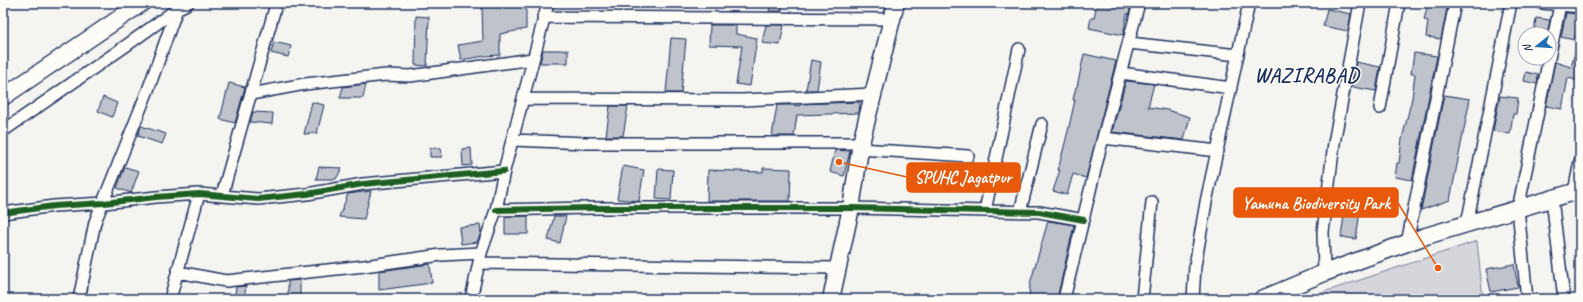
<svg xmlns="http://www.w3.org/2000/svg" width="1583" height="302" font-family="Caveat,sans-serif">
  <rect width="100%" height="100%" fill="#f4f4f1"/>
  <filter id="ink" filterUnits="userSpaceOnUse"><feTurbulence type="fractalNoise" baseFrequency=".025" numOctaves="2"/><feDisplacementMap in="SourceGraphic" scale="8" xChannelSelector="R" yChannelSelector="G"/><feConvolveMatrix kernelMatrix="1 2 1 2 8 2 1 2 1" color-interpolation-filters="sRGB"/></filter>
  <g filter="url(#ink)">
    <!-- green -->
    <path fill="#d4d6db" stroke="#78829c" d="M1477 241 1483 299H1306L1315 295Z"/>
    <!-- building -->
    <path fill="#bfc3cc" stroke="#1b2f5e" d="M509 3H526V29L500 34V55L485 56 461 60 458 45 483 41 482 7 508 6Z
      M771 3H782V11H769Z
      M1097 3H1131L1129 14H1127L1123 35 1089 28 1091 18H1094Z
      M1428 3H1448L1441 39 1426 37 1428 21 1424 20Z
      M1327 9 1351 14 1348 31 1323 26Z
      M1566 13 1580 14 1574 40 1561 37Z
      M416 16 429 17 427 66 415 65Z
      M1536 18 1550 20 1547 34H1534Z
      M710 25H736V34L757 38 750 86 736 84 742 46 709 45Z
      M766 25H784L780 45 762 43Z
      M671 38 686 39 681 93H666Z
      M274 42 291 46 288 57 271 53Z
      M1577 45H1580V81L1568 78 1562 109 1546 106 1555 62 1571 67Z
      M543 50H568V63H540Z
      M1414 53 1437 56 1412 180 1395 177 1397 163H1399L1402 139 1412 98 1415 74H1411Z
      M1084 54 1116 61 1086 178 1073 174 1067 195 1053 191 1060 170H1058L1068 131 1075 100H1073L1076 87H1077Z
      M811 60 821 62 817 90H806Z
      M1356 62 1380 67 1376 91 1352 87Z
      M1526 72 1538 75 1537 84 1524 81Z
      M1126 81 1154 84 1148 107 1167 110 1190 117 1184 140 1112 132Z
      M229 83 245 87 235 123 220 119Z
      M366 84 363 98H340L343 87Z
      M1444 95 1470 99 1450 200 1421 210Z
      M1500 96 1518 98 1516 114H1513L1510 134 1493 131Z
      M103 97 117 103 112 117 98 111Z
      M312 102 324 105 317 133 304 134Z
      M860 102 859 113 797 115 794 136H772L777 105H793L800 106V104Z
      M610 106H628L623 136H606Z
      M253 112 273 113 272 124 250 122Z
      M141 126 166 134 162 144 138 136Z
      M430 148H441L442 157H430Z
      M471 148 472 165 463 166 462 149Z
      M835 150 850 151 844 176 830 172Z
      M623 166 644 170 639 201 617 199Z
      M125 167 139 171 131 193 117 188Z
      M319 167 342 168 336 179H316Z
      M763 168 791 169 790 201H707L708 170 763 172Z
      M658 169 673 170 671 200 656 199Z
      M371 191 364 219 339 217 348 194Z
      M1346 201 1361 204 1356 239 1341 237Z
      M528 216V234H505V217Z
      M554 216H566L560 243 548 240Z
      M1048 221 1074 225 1057 299H1029L1030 284Z
      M480 225 481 233 477 242 461 244 459 227Z
      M430 264 432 283 379 290V271Z
      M1514 264 1518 287 1491 292 1486 269Z
      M300 280V298H288V281Z
      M246 286 244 299H234L236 287Z"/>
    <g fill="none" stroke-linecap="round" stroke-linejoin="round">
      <defs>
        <path id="street" d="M1542 3 1580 7
          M543 17 893 19
          M1129 43 1238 55
          M1121 73 1231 88
          M251 94 305 84 386 75 410 76 533 59
          M523 99 742 100 874 94
          M1380 108 1399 3
          M3 131 127 45 177 9 188 3
          M1103 138 1218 151
          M512 140 586 143H861
          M860 149 968 156
          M1574 192 1580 161
          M222 195 275 8
          M1552 199 1564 299
          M496 210 591 208H851L1039 212 1084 220
          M985 211 1019 49
          M1020 212 1042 124
          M3 213 54 206 104 203 156 197 199 194 258 199 307 194 363 184 504 171
          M1467 224 1511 3
          M1407 243 1455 3
          M479 263 837 268
          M178 272 226 281 364 266 441 255 481 253
          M1324 273 1323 232 1334 143 1360 3
          M79 299 95 222 148 90 177 9
          M170 299 199 194
          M471 299 481 253 496 210 504 171 548 3
          M1064 299 1099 153 1139 3
          M1142 299 1152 202
          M1193 299 1195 266 1206 202 1249 3
          M1527 299 1518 209 1560 5"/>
        <path id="secondary" d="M3 97 142 3
          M831 299 851 208 861 143 896 3
          M1262 299 1324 273 1426 236 1574 192H1580"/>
      </defs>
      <!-- street casing -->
      <use href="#street" stroke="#1b2f5e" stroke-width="14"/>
      <!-- secondary casing -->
      <use href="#secondary" stroke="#1b2f5e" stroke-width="19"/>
      <!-- street -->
      <use href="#street" stroke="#fdfcf7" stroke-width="11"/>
      <!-- secondary -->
      <use href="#secondary" stroke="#fdfcf7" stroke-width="16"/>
      <defs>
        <path id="cycleway" d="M496 210 591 208H851L1039 212 1084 220
          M3 213 54 206 104 203 156 197 199 194 258 199 307 194 363 184 504 171"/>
      </defs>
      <!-- cycleway casing -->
      <use href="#cycleway" stroke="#fdfcf7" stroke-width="8"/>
      <!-- cycleway -->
      <use href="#cycleway" stroke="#1b5e20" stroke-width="6"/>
    </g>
  </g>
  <g text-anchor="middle" stroke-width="3" stroke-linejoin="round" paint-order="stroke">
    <!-- district labels -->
    <g font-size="20" font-weight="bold" letter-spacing="1" fill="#1b2f5e" stroke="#fdfcf7">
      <text x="1307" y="82">WAZIRABAD</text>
    </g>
  </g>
  <!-- callouts -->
  <path fill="none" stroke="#e8590c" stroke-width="1.5" d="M839 162L907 177M1438 268L1398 203"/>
  <g fill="#e8590c" stroke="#fdfcf7" stroke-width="1.5">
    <circle cx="839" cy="162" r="4"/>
    <circle cx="1438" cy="268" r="4"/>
  </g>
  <g fill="#e8590c" stroke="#e8590c" stroke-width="1.5">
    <rect x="907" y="163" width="113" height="29" rx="4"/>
    <rect x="1234" y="188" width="164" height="29" rx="4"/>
  </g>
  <g font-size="17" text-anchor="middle" font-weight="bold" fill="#fff">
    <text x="963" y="183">SPUHC Jagatpur</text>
    <text x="1316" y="209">Yamuna Biodiversity Park</text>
  </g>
  <!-- margin -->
  <rect width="1583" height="302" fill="none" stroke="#fdfcf7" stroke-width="16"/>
  <rect x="8" y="8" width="1567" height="286" fill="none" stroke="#1b2f5e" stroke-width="1.5" filter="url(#ink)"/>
  <!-- north arrow -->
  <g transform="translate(1537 46) rotate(253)"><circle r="19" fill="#fdfcf7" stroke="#a3aaba"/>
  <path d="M0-3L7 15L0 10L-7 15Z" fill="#1f6fb2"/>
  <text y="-6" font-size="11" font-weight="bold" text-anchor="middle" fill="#1b2f5e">N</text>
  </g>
</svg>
